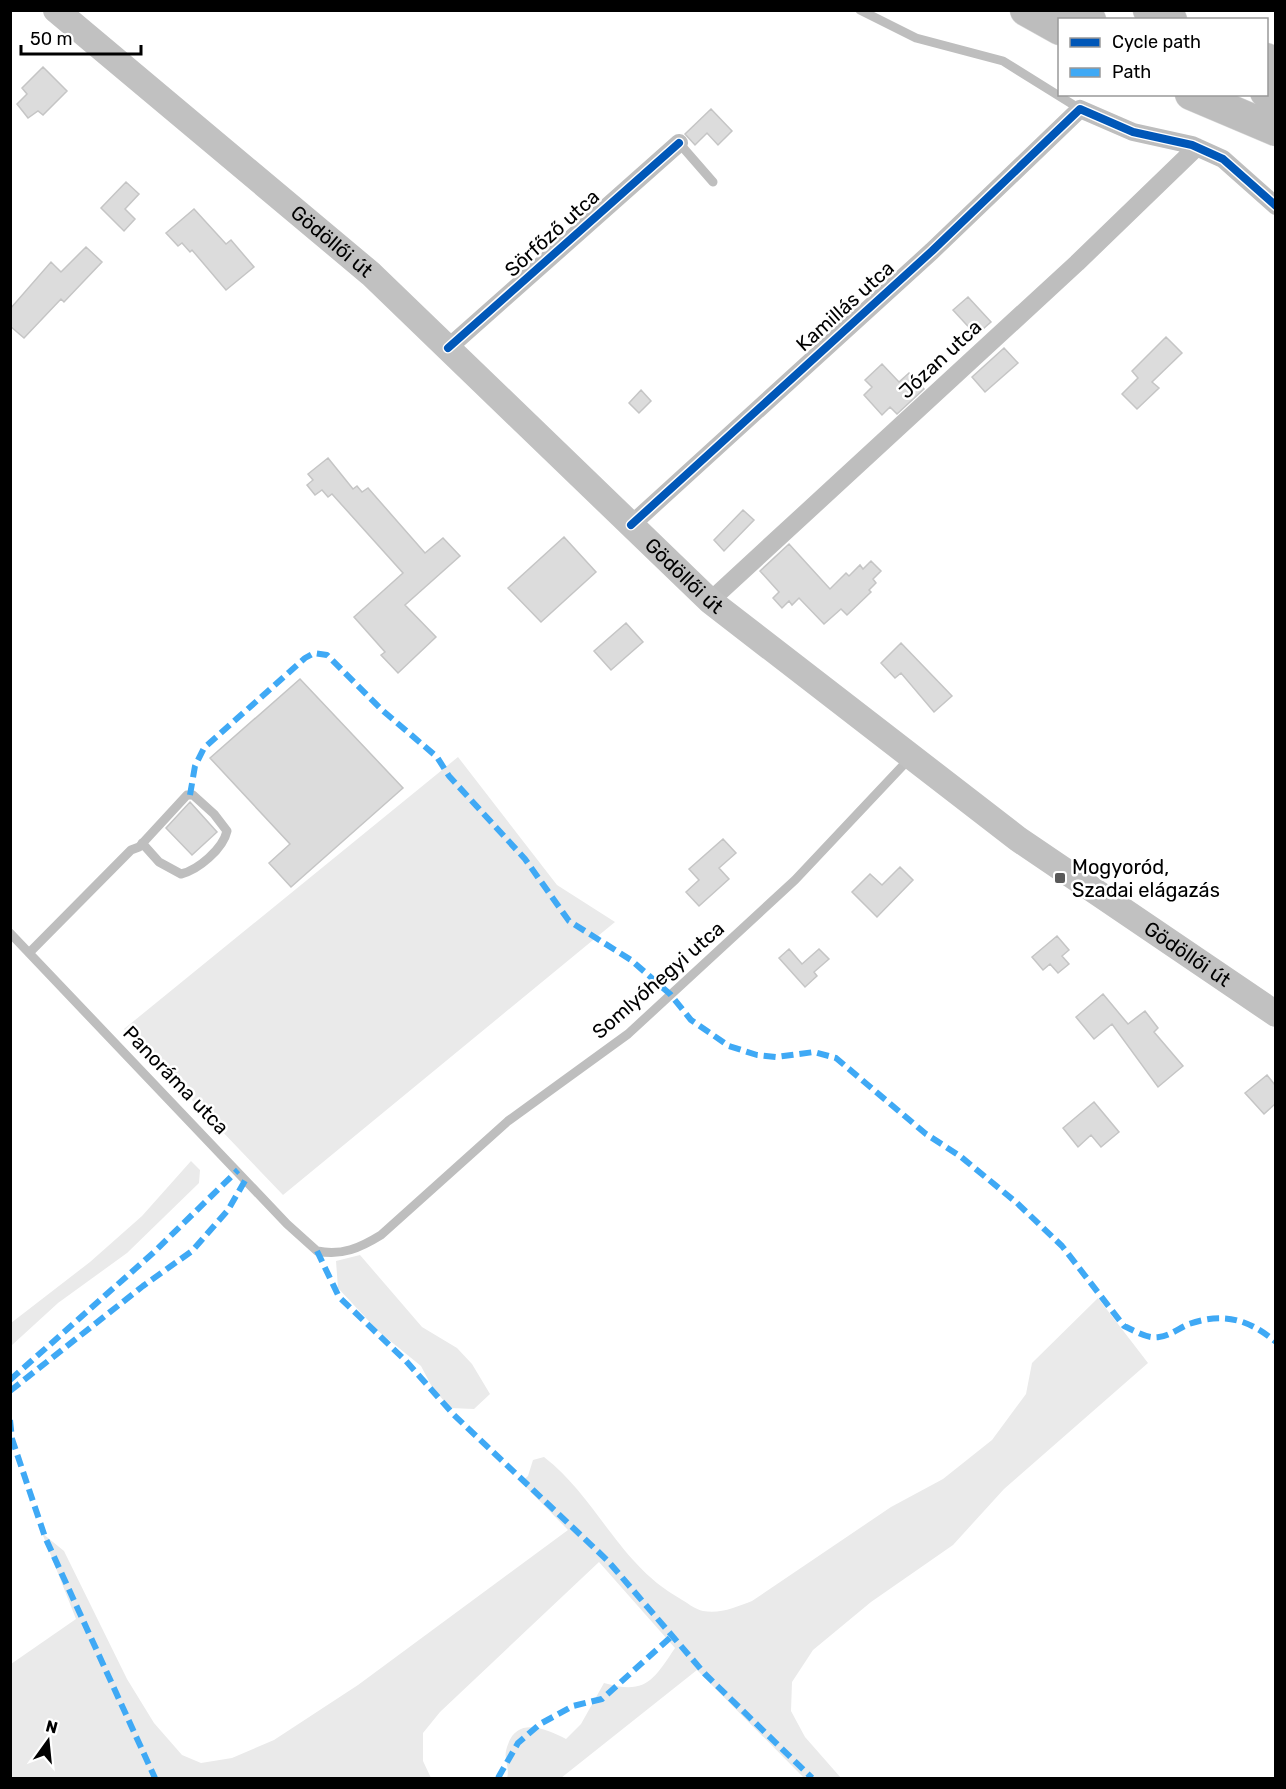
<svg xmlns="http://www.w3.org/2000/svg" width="1286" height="1789" font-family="Rubik,sans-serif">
  <rect width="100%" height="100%" fill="#fff"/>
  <!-- green -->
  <path fill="#eaeaea" d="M458 757 557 885 615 922 283 1195 124 1029Z
    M191 1161 200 1170 199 1183 127 1253 58 1303 11 1346V1323L90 1262 142 1216Z
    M360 1255 422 1327 457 1348 472 1364 490 1394 474 1409 450 1408 432 1387 421 1366 378 1331 338 1288 336 1261Z
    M1098 1298 1148 1363 1004 1489 953 1545 871 1602 813 1650 792 1682 791 1711 805 1737 841 1778H804L697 1670 561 1778H507C510 1769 504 1760 506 1751 514 1715 544 1728 566 1739L581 1724 604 1683C645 1695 653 1681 675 1648L599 1562 440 1712 423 1733V1761L431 1778H11V1664L76 1619 42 1533 64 1551 127 1679 154 1723 182 1755 201 1763 232 1758 274 1740 358 1685 568 1530 521 1482 528 1476 533 1460 544 1457C597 1498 618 1563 679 1598 686 1602 696 1610 703 1611 721 1614 736 1607 752 1601L891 1507 943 1479 992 1440 1026 1394 1032 1363Z"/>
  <!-- building -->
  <path fill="#dcdcdc" stroke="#c5c5c5" stroke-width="1.5" d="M43 67 67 91 43 115 38 111 28 118 17 104 27 94 22 88Z
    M711 109 732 131 718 145 707 133 695 145 685 134Z
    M126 182 139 194 125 209 135 219 124 231 101 208Z
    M194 209 226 244 231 240 254 267 226 290 192 250 190 252 182 243 178 246 166 233Z
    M86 247 102 262 64 302 61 299 24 338 10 326V309L51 262 61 272Z
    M968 297 991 322 976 335 953 310Z
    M1166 337 1182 353 1152 382 1159 388 1137 409 1122 394 1138 378 1132 371Z
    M1004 348 1018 363 985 392 972 377Z
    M882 364 899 382 909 373 924 389 897 414 890 407 882 415 864 395 872 387 865 380Z
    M641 390 651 401 639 413 629 403Z
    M328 458 353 489 357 486 362 492 368 488 425 553 443 538 460 556 405 605 436 637 398 673 381 655 385 652 354 617 403 573 332 494 328 497 322 490 315 495 307 485 313 480 308 474Z
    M743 510 754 520 724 551 714 540Z
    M564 537 596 572 541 622 508 588Z
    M789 544 830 589 846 573 849 576 860 565 863 569 871 561 881 571 873 579 876 583 869 590 871 592 847 615 841 609 824 624 799 598 792 605 789 601 782 608 773 598 779 592 760 571Z
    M626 623 643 642 611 670 594 651Z
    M901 643 952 696 934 712 901 673 895 678 881 663Z
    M300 679 403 788 291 887 269 863 290 844 210 758Z
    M190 802 217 832 192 855 166 828Z
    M723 839 736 853 719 868 729 879 699 906 686 892 699 880 689 869Z
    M900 867 913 880 877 917 852 892 870 874 882 885Z
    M1057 936 1069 950 1062 956 1069 964 1058 973 1050 964 1043 970 1032 957Z
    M789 949 802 964 819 949 829 959 814 972 817 976 805 987 779 958Z
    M1103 994 1128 1024 1145 1011 1158 1028 1154 1032 1183 1066 1158 1087 1112 1024 1094 1039 1076 1017Z
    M1267 1075 1275 1085V1104L1264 1114 1245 1093Z
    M1094 1102 1119 1132 1101 1147 1091 1135 1078 1147 1063 1128Z"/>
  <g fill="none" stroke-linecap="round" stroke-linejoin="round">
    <defs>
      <path id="motorway" d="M1026 10 1060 29
        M1067 10 1090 20
        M1149 10 1171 20
        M1266 59 1276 63
        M1266 92 1276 96
        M1191 94 1276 130"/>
    </defs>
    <!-- motorway casing -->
    <use href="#motorway" stroke="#dbdbdb" stroke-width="33"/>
    <!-- service -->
    <path stroke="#bebebe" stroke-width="9" d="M860 10 916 38 1003 61 1080 109
      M679 143 713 182
      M10 933 287 1224 317 1251C342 1256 360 1248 381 1235L508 1121 628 1034 795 880 910 758
      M29 953 131 850 139 847 187 795H193L214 814 227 831C223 849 198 870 181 874L159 862 142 843"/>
    <!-- minor -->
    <path stroke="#bebebe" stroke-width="18" d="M448 348 679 143
      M631 525 932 251 1080 109 1133 132 1192 145 1223 159 1276 206
      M710 601 1077 263 1197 147"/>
    <!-- secondary -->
    <path stroke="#c1c1c1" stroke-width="26" id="s1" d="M56 10 371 274 710 601 1018 839 1276 1014"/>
    <!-- motorway -->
    <use href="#motorway" stroke="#bdbdbd" stroke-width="32"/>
    <!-- quiet -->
    <path stroke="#3fa9f5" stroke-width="6" stroke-dasharray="12 6" stroke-linecap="butt" d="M190 795 195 766 204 748 305 658 314 653 327 655 382 710 437 757 449 776 525 859 569 921 631 960 670 994 691 1020 729 1046 757 1055 776 1057 814 1052 836 1058 926 1134 960 1156 1017 1203 1062 1246 1124 1326C1135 1331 1147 1339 1159 1337 1170 1336 1179 1328 1189 1324 1224 1312 1248 1319 1276 1342
      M317 1251 339 1297 406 1361 454 1415 608 1561 705 1674 812 1778
      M10 1380 153 1253 238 1170
      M10 1391 143 1286 192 1251 228 1210 246 1179
      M10 1420 12 1439 45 1537 155 1778
      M498 1778 518 1743 540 1724 573 1706 602 1699 672 1636"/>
    <defs>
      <path id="cycleway" d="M448 348 679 143
        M631 525 932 251 1080 109 1133 132 1192 145 1223 159 1276 206"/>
    </defs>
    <!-- cycleway casing -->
    <use href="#cycleway" stroke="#fff" stroke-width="11"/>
    <!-- cycleway -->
    <use href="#cycleway" stroke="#0057b8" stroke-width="8"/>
  </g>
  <!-- markers -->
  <rect fill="#595959" stroke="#fff" stroke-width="2" x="1054" y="872" width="12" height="12" rx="3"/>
  <g text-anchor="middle" stroke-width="5" stroke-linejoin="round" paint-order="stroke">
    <!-- street labels -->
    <g font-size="20" fill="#000" stroke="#fff">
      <text transform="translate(552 233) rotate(-42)" y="7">Sörfőző utca</text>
      <text dy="7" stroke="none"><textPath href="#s1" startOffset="360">Gödöllői út</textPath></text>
      <text transform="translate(845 306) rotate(-42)" y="7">Kamillás utca</text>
      <text transform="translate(940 359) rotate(-43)" y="7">Józan utca</text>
      <text dy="7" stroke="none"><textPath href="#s1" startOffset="846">Gödöllői út</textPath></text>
      <text dy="7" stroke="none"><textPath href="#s1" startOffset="1476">Gödöllői út</textPath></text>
      <text transform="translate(658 980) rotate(-41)" y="7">Somlyóhegyi utca</text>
      <text transform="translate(176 1080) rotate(46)" y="7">Panoráma utca</text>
    </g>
    <!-- poi labels -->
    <g font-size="20" fill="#000" stroke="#fff" text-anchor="start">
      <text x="1072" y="874">Mogyoród,<tspan x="1072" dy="23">Szadai elágazás</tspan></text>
    </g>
  </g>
  <!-- border -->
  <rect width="1286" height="1789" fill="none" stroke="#000000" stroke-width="24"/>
  <!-- legend -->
  <rect x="1058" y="18" width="210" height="78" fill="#ffffff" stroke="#999999" stroke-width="1.5"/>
  <rect x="1070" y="38" width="30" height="9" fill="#0057b8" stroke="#999999" stroke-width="1.5"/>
  <text x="1112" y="48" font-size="18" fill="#000000">Cycle path</text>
  <rect x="1070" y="68" width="30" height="9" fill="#3fa9f5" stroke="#999999" stroke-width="1.5"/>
  <text x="1112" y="78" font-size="18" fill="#000000">Path</text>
  <!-- north arrow -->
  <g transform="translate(48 1741) rotate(15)" stroke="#ffffff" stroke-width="4.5" paint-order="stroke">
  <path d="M0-4.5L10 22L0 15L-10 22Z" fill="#000000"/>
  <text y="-9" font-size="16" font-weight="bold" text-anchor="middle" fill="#000000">N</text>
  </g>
  <!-- scale -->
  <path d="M21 45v9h120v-9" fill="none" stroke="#000000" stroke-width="3"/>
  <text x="30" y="45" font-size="18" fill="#000000" stroke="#ffffff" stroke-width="4.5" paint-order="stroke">50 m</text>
</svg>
